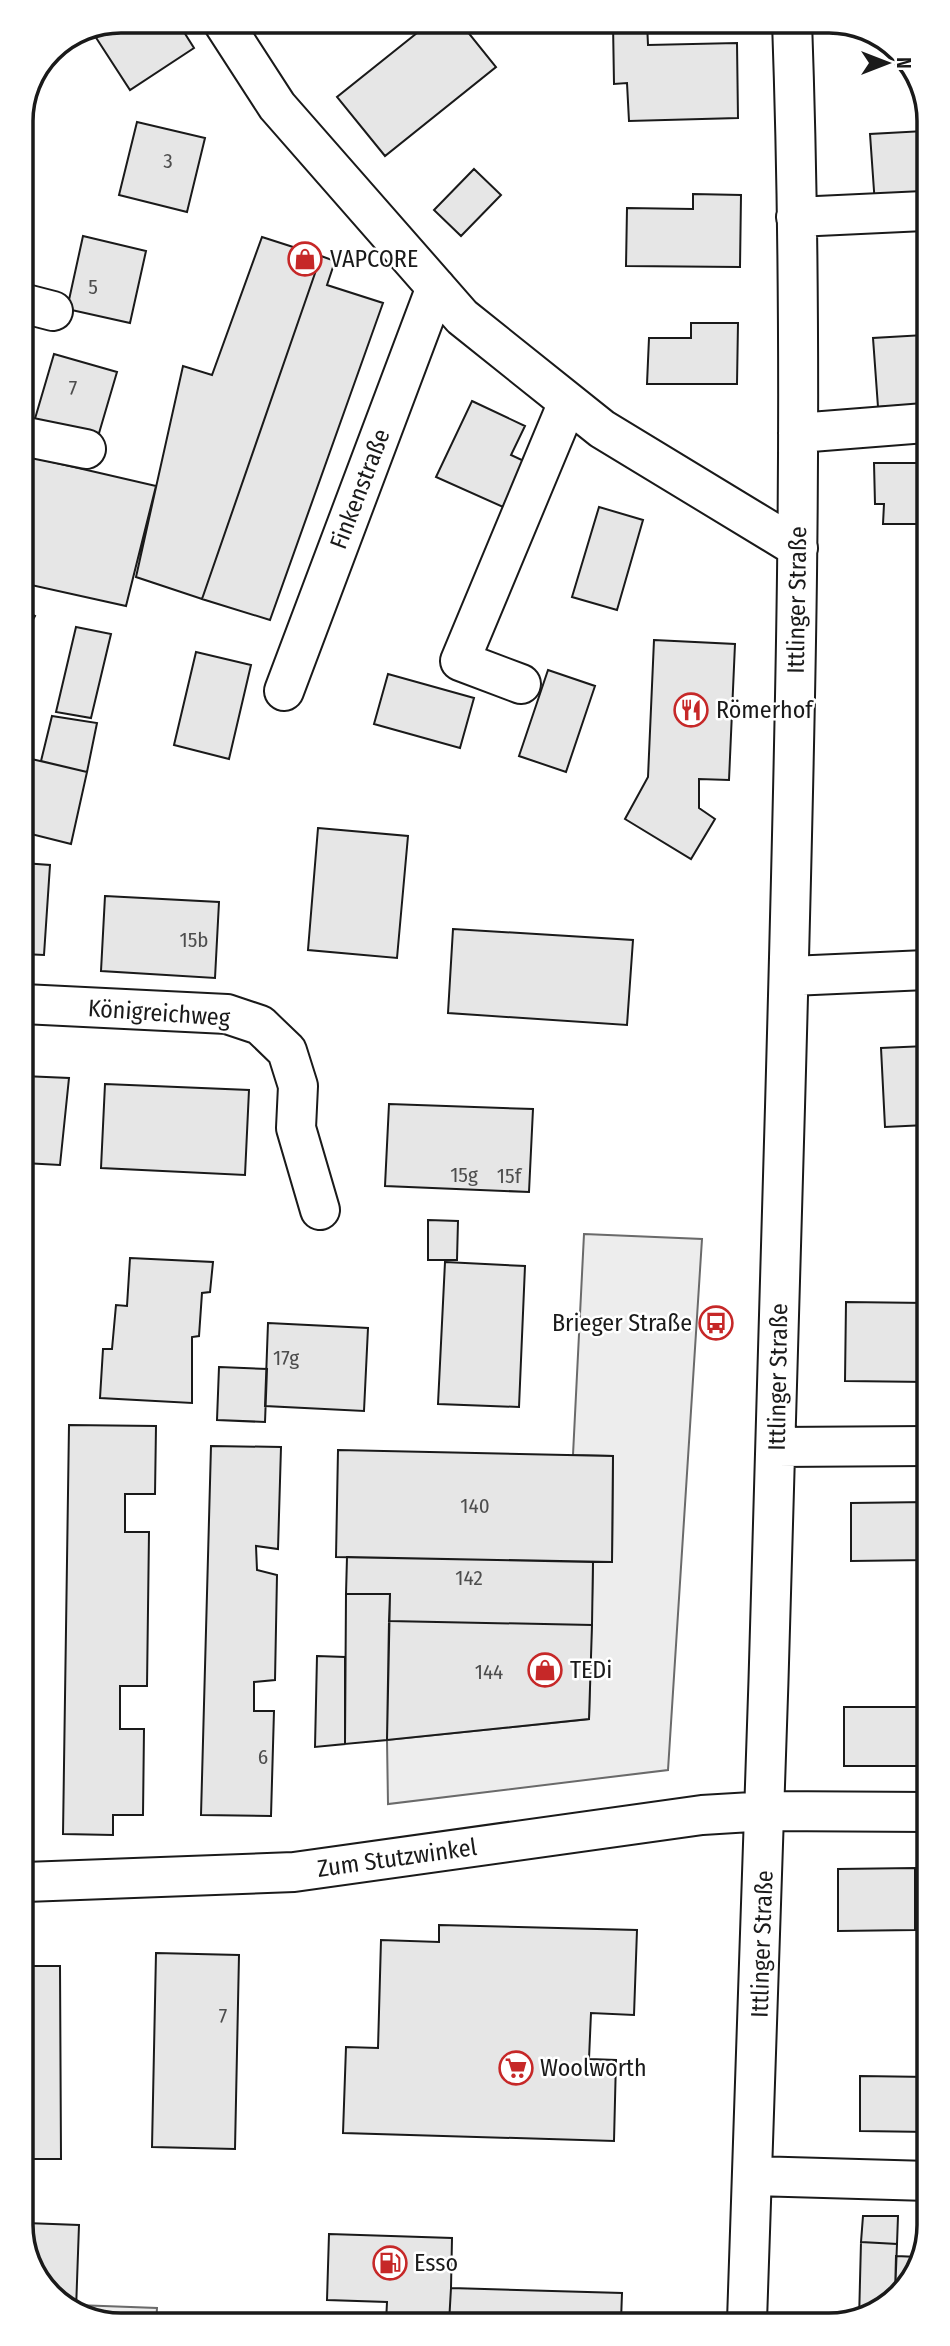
<svg xmlns="http://www.w3.org/2000/svg" width="950" height="2346" font-family="'Fira Sans Condensed',sans-serif">
  <rect width="100%" height="100%" fill="#fff"/>
  <!-- parking -->
  <path fill="#ededed" stroke="#6a6a6a" stroke-width="2" d="M584 1234 702 1239 668 1770 388 1804 387 1740 589 1719 593 1562H612L613 1456 573 1455Z
    M76 2305 157 2308 156 2324 115 2325 76 2310Z"/>
  <!-- building -->
  <path fill="#e6e6e6" stroke="#1a1a1a" stroke-width="2" d="M122 21H177L194 48 130 90 93 33Z
    M432 21H459L496 67 385 156 337 97Z
    M647 22 648 45 737 43 738 118 629 121 627 83 614 84 613 23Z
    M137 122 205 138 187 212 119 195Z
    M924 131V202L875 205 870 134Z
    M474 169 501 195 461 236 434 210Z
    M693 194 741 195 740 267 626 266 627 208 693 209Z
    M83 236 146 251 130 323 67 309Z
    M262 237 321 256 202 599 136 577 183 366 212 375Z
    M321 256 335 261 327 285 383 303 270 620 202 599Z
    M691 323H738L737 384H647L649 338H691Z
    M924 335 925 404 878 407 873 338Z
    M54 354 117 372 97 440 34 422Z
    M472 401 525 426 511 455 524 461 503 507 436 477Z
    M22 455 156 486 126 606 22 583Z
    M874 463H925V536H920V524H883L884 504H875Z
    M599 507 643 520 617 610 572 597Z
    M22 609 35 616 22 640Z
    M76 627 111 634 91 718 56 712Z
    M654 640 735 644 729 780 699 779V808L715 819 691 859 625 819 648 777Z
    M196 652 251 665 229 759 174 745Z
    M548 670 595 686 566 772 519 756Z
    M388 674 474 698 460 748 374 724Z
    M52 716 97 723 87 772 41 761Z
    M23 757 87 772 71 844 23 832Z
    M318 828 408 836 397 958 308 950Z
    M23 863 50 865 44 955 23 954Z
    M105 896 219 902 215 978 101 971Z
    M453 929 633 940 627 1025 448 1013Z
    M926 1046V1125L885 1127 881 1048Z
    M23 1076 69 1078 60 1165 24 1163Z
    M105 1084 249 1090 245 1175 101 1168Z
    M389 1104 533 1109 529 1192 385 1186Z
    M428 1220 458 1221 457 1260H428Z
    M130 1258 213 1262 210 1292 202 1293 199 1336 192 1337V1403L100 1398 103 1349H112L116 1305 127 1306Z
    M445 1262 525 1266 519 1407 438 1404Z
    M846 1302 927 1303V1382L845 1381Z
    M268 1323 368 1328 364 1411 265 1406Z
    M219 1367 267 1369 265 1422 217 1420Z
    M69 1425 156 1426 155 1494H125V1532H149L147 1686H120V1729H144L143 1815H113V1835L63 1834Z
    M211 1446 281 1447 278 1549 256 1546 257 1570 277 1575 275 1680 254 1682V1711H274L271 1816 201 1815Z
    M338 1450 613 1456 612 1562 336 1557Z
    M927 1502V1560L851 1561V1503Z
    M347 1557 593 1562 592 1625 389 1621 390 1594H346Z
    M25 1582H29L27 1671H25Z
    M346 1594H390L387 1740 345 1744Z
    M389 1621 592 1625 589 1719 387 1740Z
    M317 1656 345 1657V1744L315 1747Z
    M844 1707H919V1766H844Z
    M919 1707H928V1766H919Z
    M915 1868V1930L838 1931V1869Z
    M439 1925 637 1930 634 2015 591 2013 589 2059 616 2060 614 2141 343 2133 346 2047 378 2048 381 1940 439 1942Z
    M156 1953 239 1955 235 2149 152 2147Z
    M26 1966H60L61 2159H26Z
    M860 2076 929 2077V2132L860 2131Z
    M863 2216H898L897 2244 861 2242Z
    M26 2223 79 2225 76 2310 60 2304 26 2256Z
    M329 2234 452 2238 451 2288 622 2293 621 2321 386 2323 387 2302 327 2300Z
    M861 2242 897 2244 895 2295 859 2320Z
    M896 2256 918 2257 908 2285 895 2295Z
    M451 2288 622 2293 621 2321 449 2323Z"/>
  <g fill="none" stroke-linecap="round" stroke-linejoin="round">
    <defs>
      <path id="minor" d="M222 21 277 106 462 317 602 429 798 548
        M796 217 924 211
        M22 303 53 311
        M798 433 925 423
        M22 436 86 449
        M521 684 460 661 568 402
        M284 691 436 287
        M791 976 926 970
        M23 1004 227 1014 260 1025 287 1051 298 1086 296 1128 320 1210
        M777 1447 927 1446
        M25 1882 294 1872 702 1815 767 1811 928 1812
        M753 2176 929 2181
        M747 2321C763 1916 773 1512 785 1107 795 746 805 383 792 21"/>
    </defs>
    <!-- minor casing -->
    <use href="#minor" stroke="#1a1a1a" stroke-width="42"/>
    <!-- minor -->
    <use href="#minor" stroke="#fff" stroke-width="38"/>
  </g>
  <!-- icons -->
  <defs>
    <symbol id="shop-ring" viewBox="-11 -11 22 22"><circle r="9.5" fill="#fff" stroke="#c62828" stroke-width="1.5"/><path d="M-5-2.5h2.3a2.7 3.5 0 0 1 5.4 0H5L5.5 6h-11ZM-1.5-2.5h3a1.5 2.3 0 0 0-3 0Z" fill="#c62828"/></symbol>
    <symbol id="restaurant-ring" viewBox="-11 -11 22 22"><circle r="9.5" fill="#fff" stroke="#c62828" stroke-width="1.5"/><path d="M-5-6h1v4h1v-4h1v4h1v-4h1v5L-1.5 .5V6h-2V.5L-5-1ZM5-6V6H3V1.5H1.5Q1.5-4 5-6Z" fill="#c62828"/></symbol>
    <symbol id="bus-ring" viewBox="-11 -11 22 22"><circle r="9.5" fill="#fff" stroke="#c62828" stroke-width="1.5"/><path d="M-5-6H5V4H4V6H2V4H-2V6H-4V4H-5ZM-3.5-4V0h7V-4ZM-3.5 1.2v1.5H-2V1.2ZM2 1.2v1.5H3.5V1.2Z" fill="#c62828"/></symbol>
    <symbol id="supermarket-ring" viewBox="-11 -11 22 22"><circle r="9.5" fill="#fff" stroke="#c62828" stroke-width="1.5"/><path d="M-6-5.5h2.5l.6 2H6L4.5 2H-2.5L-4.4-4H-6ZM-1.5 3.2a1.3 1.3 0 1 0 .1 0ZM3 3.2a1.3 1.3 0 1 0 .1 0Z" fill="#c62828"/></symbol>
    <symbol id="fuel-ring" viewBox="-11 -11 22 22"><circle r="9.5" fill="#fff" stroke="#c62828" stroke-width="1.5"/><path d="M-5.5-6h7V0h2V4h1.3V-2.5L3-4.5l.8-.8L6-3V5H2.5V1h-1V6h-7ZM-4.2-4.7v3.2H.2V-4.7Z" fill="#c62828"/></symbol>
  </defs>
  <g fill-rule="evenodd">
    <use href="#shop-ring" x="286" y="240" width="38" height="38"/>
    <use href="#restaurant-ring" x="672" y="691" width="38" height="38"/>
    <use href="#bus-ring" x="697" y="1304" width="38" height="38"/>
    <use href="#shop-ring" x="526" y="1651" width="38" height="38"/>
    <use href="#supermarket-ring" x="497" y="2049" width="38" height="38"/>
    <use href="#fuel-ring" x="371" y="2244" width="38" height="38"/>
  </g>
  <g text-anchor="middle" stroke-width="5" stroke-linejoin="round" paint-order="stroke">
    <!-- number labels -->
    <g font-size="21" fill="#4d4d4d">
      <text x="168" y="168">3</text>
      <text x="93" y="294">5</text>
      <text x="73" y="395">7</text>
      <text x="194" y="947">15b</text>
      <text x="464" y="1182">15g</text>
      <text x="509" y="1183">15f</text>
      <text x="286" y="1365">17g</text>
      <text x="475" y="1513">140</text>
      <text x="469" y="1585">142</text>
      <text x="489" y="1679">144</text>
      <text x="263" y="1764">6</text>
      <text x="223" y="2023">7</text>
    </g>
    <!-- poi labels -->
    <g font-size="24" fill="#1a1a1a" stroke="#fff" text-anchor="start">
      <text x="330" y="267">VAPCORE</text>
      <text x="716" y="718">Römerhof</text>
      <text x="692" y="1331" text-anchor="end">Brieger Straße</text>
      <text x="570" y="1678">TEDi</text>
      <text x="540" y="2076">Woolworth</text>
      <text x="414" y="2271">Esso</text>
    </g>
    <!-- street labels -->
    <g font-size="24" fill="#1a1a1a" stroke="#fff">
      <text transform="translate(360 489) rotate(-69)" y="8">Finkenstraße</text>
      <text transform="translate(797 600) rotate(-89)" y="8">Ittlinger Straße</text>
      <text transform="translate(159 1013) rotate(4)" y="8">Königreichweg</text>
      <text transform="translate(778 1377) rotate(-89)" y="8">Ittlinger Straße</text>
      <text transform="translate(397 1858) rotate(-8)" y="8">Zum Stutzwinkel</text>
      <text transform="translate(762 1944) rotate(-88)" y="8">Ittlinger Straße</text>
    </g>
  </g>
  <!-- crop -->
  <path d="M0 0H950V2346H0ZM121 33H829A88 88 0 0 1 917 121V2225A88 88 0 0 1 829 2313H121A88 88 0 0 1 33 2225V121A88 88 0 0 1 121 33Z" fill="#fff" fill-rule="evenodd"/>
  <path fill="none" stroke="#1a1a1a" stroke-width="3.5" d="M121 33H829A88 88 0 0 1 917 121V2225A88 88 0 0 1 829 2313H121A88 88 0 0 1 33 2225V121A88 88 0 0 1 121 33Z"/>
  <!-- north arrow -->
  <g transform="translate(887 63) rotate(90)" stroke="#ffffff" stroke-width="5" paint-order="stroke">
  <path d="M0-5L12 26L0 18L-12 26Z" fill="#1a1a1a"/>
  <text y="-10" font-size="19" font-weight="bold" text-anchor="middle" fill="#1a1a1a">N</text>
  </g>
</svg>
